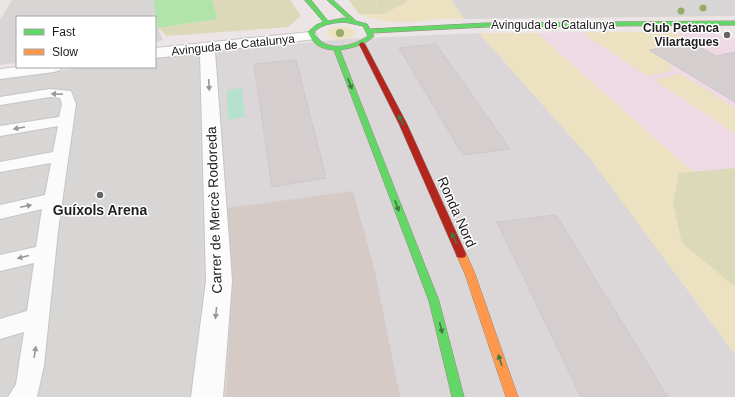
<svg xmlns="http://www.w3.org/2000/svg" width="735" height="397" font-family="Arial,sans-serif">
  <rect width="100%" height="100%" fill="#ece5e5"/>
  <!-- residential -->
  <path fill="#dbd6d7" d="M479 33 589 157 735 354V397H191L203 311 199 52 346 39Z"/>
  <!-- commercial -->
  <path fill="#efd9e5" d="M589 32 711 33 735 39V168L693 172 537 33Z"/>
  <!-- construction -->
  <path fill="#d5cac6" d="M353 191 375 272 400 397H226L231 298 228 208Z"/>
  <!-- grass -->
  <path fill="#ece2c1" d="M407 0H735V16L438 19C410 23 386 25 359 14H384L407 2Z
    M344 26 352 29 356 32 355 34C348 41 334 42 327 34L328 30 335 27Z
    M584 32H673L691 42 649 50 673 64 668 66 674 70 647 76 588 37Z
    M479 33H537L693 172 679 173 673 204 682 243 735 285V354L589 157Z
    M681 74 735 108V133L654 80Z"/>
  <!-- forest -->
  <path fill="#dcd9b8" d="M212 0H290L301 16 288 27 167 36 158 28 218 19Z
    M349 0H407V2L384 14H359Z
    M735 168V285H733L682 243 673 204 679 173Z"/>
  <!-- pitch -->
  <path fill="#b2e3ab" d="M153 0H212L218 19 158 28Z"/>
  <!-- parking -->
  <path fill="#d8d5d5" d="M12 0H153L158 28 163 40 155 42V17H17V63L0 65V20Z
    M452 0H735V16L464 19Z
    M199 52 203 311 191 397H0V79L87 67H155V58Z"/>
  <!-- water -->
  <path fill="#b6e1cc" d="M242 88 245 117 228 120 227 90Z"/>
  <!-- building -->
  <path fill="#d4cecf" stroke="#cfc6c8" d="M691 42 716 56 735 52V102L649 50Z
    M436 44 510 149 463 155 399 48Z
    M296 60 326 178 272 187 254 64Z
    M556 215 668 397H581L497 222Z"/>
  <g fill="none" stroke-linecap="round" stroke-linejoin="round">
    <defs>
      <path id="lane" d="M50 89 71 91 76 104 58 231 44 365 37 397H8L16 384 24 332 0 339V319L27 311 34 263 0 271V255L36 247 42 209 0 219V205L45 195 51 163 0 172V162L53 152 58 126 0 136V126L59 117 62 104 60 98 50 97 0 105V97Z"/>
      <path id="street" d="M310 32 315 33 317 36 315 39 215 51 232 281 223 397H191L206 281 200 53 155 58V48Z
        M17 67H62L60 70 54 72 0 79V69Z"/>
      <path id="fast" d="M305 0H311L328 21 344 18 348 19 327 0H333L356 21 367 24 370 29 486 23 735 21V25L486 27 372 33 374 36C365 45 352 48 340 50L439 301 464 397H452L429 301 334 50C320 49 313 44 308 32L316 25 323 22ZM344 22 363 26 368 36C352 47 324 54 314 32 322 24 333 23 344 22Z"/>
      <path id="slow" d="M461 250 465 251 475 274 518 397H506L465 274 456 254 457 251Z"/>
      <path id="jam" d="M362 42 365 44 407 124 466 254 465 257 461 258 457 257 456 254 399 124 359 44Z"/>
    </defs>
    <!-- lane casing -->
    <use href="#lane" stroke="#c7c4c4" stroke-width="2"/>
    <!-- street casing -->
    <use href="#street" stroke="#c7c4c4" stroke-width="2"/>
    <!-- fast casing -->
    <use href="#fast" stroke="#96867c" stroke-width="1"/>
    <!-- slow casing -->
    <use href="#slow" stroke="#96867c" stroke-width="1"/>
    <!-- jam casing -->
    <use href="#jam" stroke="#96867c" stroke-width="1"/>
    <!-- path -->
    <path stroke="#ebd7e2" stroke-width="1.5" stroke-dasharray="1.5 1.5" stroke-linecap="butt" d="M377 0 375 5 378 7"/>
    <!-- lane -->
    <use href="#lane" fill="#fcfbfb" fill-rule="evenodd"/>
    <!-- street -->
    <use href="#street" fill="#fcfbfb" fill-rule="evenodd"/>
    <!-- fast -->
    <use href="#fast" fill="#63d668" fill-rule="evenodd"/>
    <!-- slow -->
    <use href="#slow" fill="#ff974d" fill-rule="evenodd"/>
    <!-- jam -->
    <use href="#jam" fill="#b3261e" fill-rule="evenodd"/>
  </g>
  <!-- trees -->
  <g fill="#96ad6a">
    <circle cx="703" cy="8" r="3.5"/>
    <circle cx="681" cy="11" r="3.5"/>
    <circle cx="340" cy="33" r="4"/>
  </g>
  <!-- one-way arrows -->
  <defs><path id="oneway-solid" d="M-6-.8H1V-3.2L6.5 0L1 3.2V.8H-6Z"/></defs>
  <g fill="#407a42">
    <use href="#oneway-solid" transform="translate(350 84) rotate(69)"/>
    <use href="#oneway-solid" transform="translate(401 120) rotate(-117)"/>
    <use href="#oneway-solid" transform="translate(397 206) rotate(69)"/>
    <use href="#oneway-solid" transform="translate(454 238) rotate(-114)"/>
    <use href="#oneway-solid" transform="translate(441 328) rotate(76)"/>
    <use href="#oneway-solid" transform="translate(500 360) rotate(-109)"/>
  </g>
  <g fill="#989797">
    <use href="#oneway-solid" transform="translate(209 85) rotate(87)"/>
    <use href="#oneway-solid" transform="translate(57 94) rotate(-178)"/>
    <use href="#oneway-solid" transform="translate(19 128) rotate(170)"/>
    <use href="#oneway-solid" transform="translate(26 206) rotate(-12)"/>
    <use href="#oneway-solid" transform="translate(23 257) rotate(166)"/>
    <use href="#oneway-solid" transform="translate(216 313) rotate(96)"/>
    <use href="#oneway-solid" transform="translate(35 352) rotate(-81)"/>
  </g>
  <!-- markers -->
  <g fill="#656363" stroke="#fff" stroke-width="1.5">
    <circle cx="727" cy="35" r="4"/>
    <circle cx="100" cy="195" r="4"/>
  </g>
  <g text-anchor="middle" stroke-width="3" stroke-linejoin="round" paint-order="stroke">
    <!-- far-street labels -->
    <g font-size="12" fill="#1d1d1d" stroke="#fff">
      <text x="553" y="29">Avinguda de Catalunya</text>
      <text transform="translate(233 45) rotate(-6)" y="4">Avinguda de Catalunya</text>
    </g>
    <!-- far-poi labels -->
    <g font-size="12" font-weight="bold" fill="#1d1d1d" stroke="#fff" text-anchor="end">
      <text x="719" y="32">Club Petanca<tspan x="719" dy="14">Vilartagues</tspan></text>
    </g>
    <!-- poi labels -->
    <g font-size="14" font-weight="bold" fill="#1d1d1d" stroke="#fff">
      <text x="100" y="215">Guíxols Arena</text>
    </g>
    <!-- street labels -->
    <g font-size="14" fill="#1d1d1d" stroke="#fff">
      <text transform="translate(214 210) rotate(-92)" y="5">Carrer de Mercè Rodoreda</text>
      <text transform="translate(457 212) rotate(66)" y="5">Ronda Nord</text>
    </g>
  </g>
  <!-- legend -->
  <rect x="16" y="16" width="140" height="52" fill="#ffffff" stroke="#a5a5a5"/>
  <rect x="24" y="29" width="20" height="6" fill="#63d668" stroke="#a5a5a5"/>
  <text x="52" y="36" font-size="12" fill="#1d1d1d">Fast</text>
  <rect x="24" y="49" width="20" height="6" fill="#ff974d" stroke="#a5a5a5"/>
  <text x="52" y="56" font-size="12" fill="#1d1d1d">Slow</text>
</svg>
